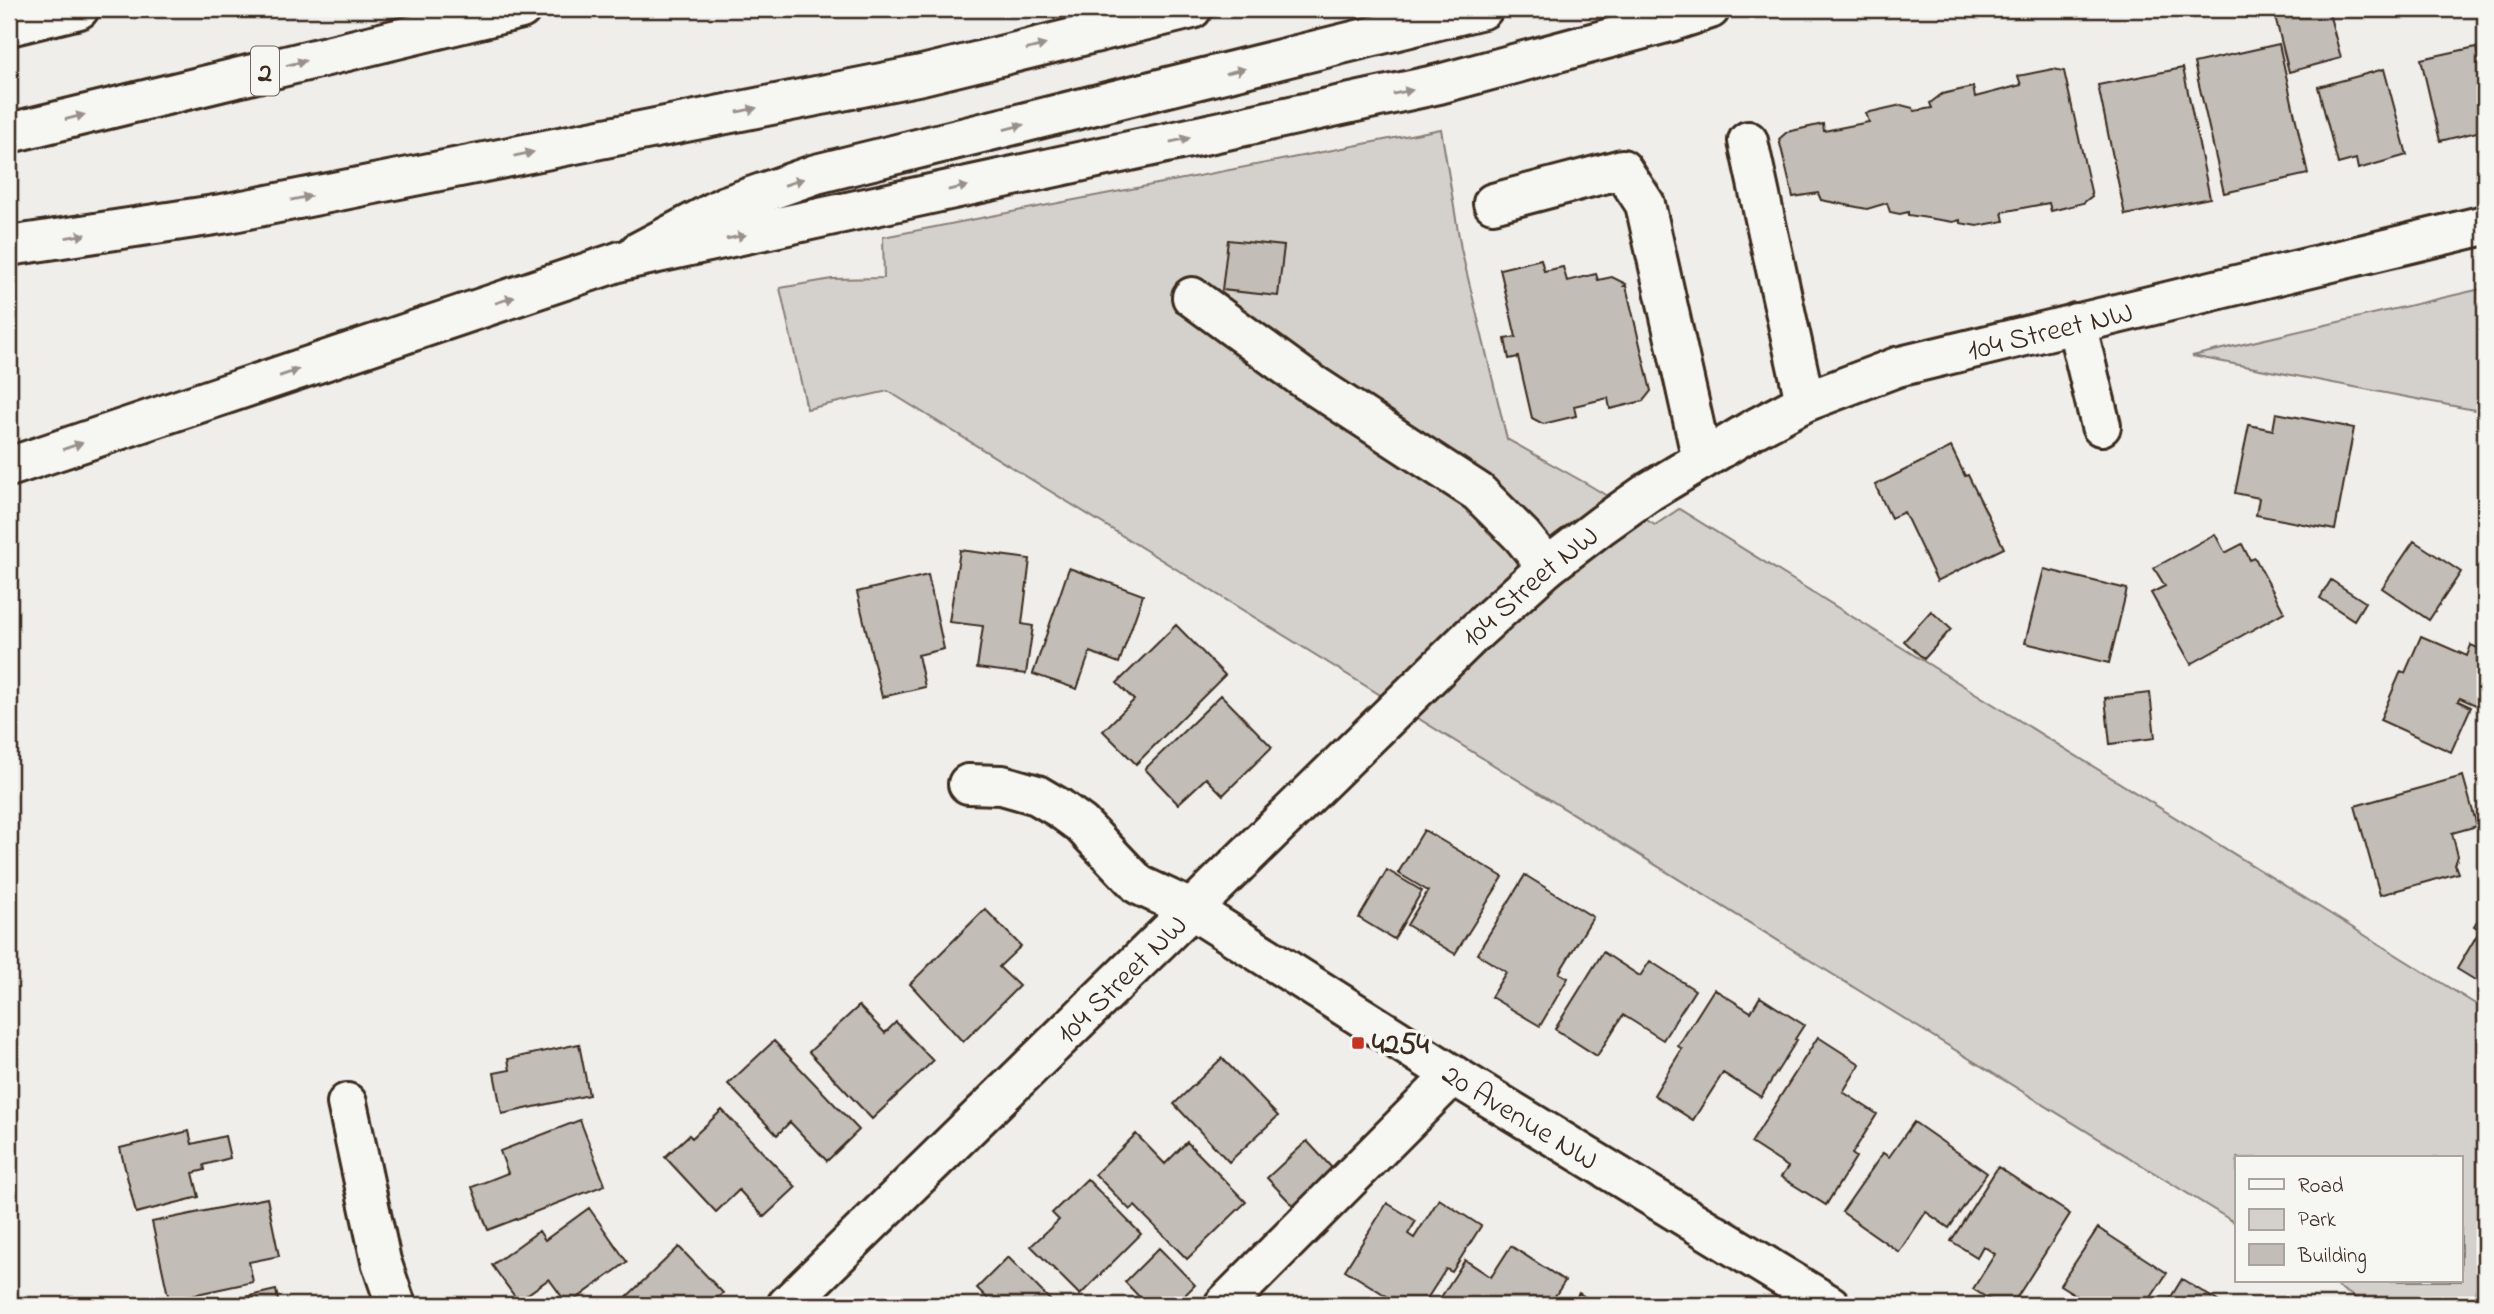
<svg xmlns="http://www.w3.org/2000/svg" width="2494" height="1314" font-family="'Indie Flower',sans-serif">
  <rect width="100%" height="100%" fill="#efeeea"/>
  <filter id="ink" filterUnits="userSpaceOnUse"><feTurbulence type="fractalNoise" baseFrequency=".0143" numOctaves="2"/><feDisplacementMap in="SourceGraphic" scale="14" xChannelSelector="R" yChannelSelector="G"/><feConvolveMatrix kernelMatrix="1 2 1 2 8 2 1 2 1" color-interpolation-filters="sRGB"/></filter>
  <g filter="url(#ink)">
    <!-- green -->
    <path fill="#d4d1cc" stroke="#887e75" stroke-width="2" d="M1441 129 1461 249 1507 439 1589 485 1655 525 1679 509 2485 1010V1305H2368L2328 1281H2461V1158H2237V1224L888 391 807 409 780 288 832 279 884 278 883 237Z
      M2485 288V412L2192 356Z"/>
    <!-- building -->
    <path fill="#c2bdb7" stroke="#3b2a1e" stroke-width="2" d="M2303 9H2328L2341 58 2289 72 2275 16Z
      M2279 44 2308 174 2224 193 2194 63Z
      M2476 47 2485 87V130L2440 141 2421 59Z
      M2183 68 2210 198 2125 215 2098 85Z
      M2053 69 2064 71 2092 196 2083 203 2051 211 2049 203 2002 212 2004 221 1977 226 1960 223V220L1953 222 1908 215V212L1900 214 1890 212 1887 203 1867 209 1821 200 1818 193 1793 197 1779 139 1787 132 1823 124 1824 131 1869 122 1866 113 1901 105 1913 108 1914 111 1932 108 1930 103 1942 94 1973 87 1975 97 2021 85 2018 76Z
      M2384 69 2407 155 2358 169 2356 159 2338 164 2318 87Z
      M1228 240 1284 246 1278 296 1222 290Z
      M1541 259 1544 271 1563 267 1567 281 1596 274 1598 280 1612 277 1626 284 1624 286H1626L1651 391 1643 401 1610 409 1608 398 1574 406 1576 416 1543 424 1532 418 1518 357 1509 359 1505 339 1516 337 1500 269Z
      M2276 413 2354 428 2335 530 2256 515 2259 498 2235 493 2249 425 2273 430Z
      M1951 447 1965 476 1968 475 2004 548 1937 581 1904 512 1891 518 1875 485Z
      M2215 534 2225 553 2242 544 2250 560 2255 558 2284 612 2191 664 2151 593 2165 586 2154 568Z
      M2414 541 2461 572 2429 620 2382 588Z
      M960 550 1030 559 1022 624 1033 626 1026 674 977 668 983 626 949 622Z
      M1069 568 1143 595 1119 663 1090 652 1077 689 1033 674Z
      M2044 569 2127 589 2109 663 2025 643Z
      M928 575 944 649 918 655 925 687 882 697 857 592Z
      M2331 580 2365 602 2354 620 2320 598Z
      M1931 611 1951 629 1924 659 1904 641Z
      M1176 625 1225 675 1136 764 1103 731 1134 700 1117 683Z
      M2421 636 2467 656 2471 645 2485 651V709L2460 698 2458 701 2471 707 2451 752 2380 720 2401 671 2405 673Z
      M2150 693 2155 738 2110 744 2105 698Z
      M1221 695 1272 747 1223 795 1206 778 1178 804 1145 769Z
      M2463 776 2477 826 2452 833 2458 856 2455 865 2458 873 2380 895 2355 806Z
      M1424 830 1503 877 1455 954 1407 925 1428 891 1398 873Z
      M1387 870 1422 891 1394 939 1359 918Z
      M1525 875 1593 917 1559 973 1568 978 1540 1026 1491 997 1506 972 1477 954Z
      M2485 908V986L2457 969 2480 930 2474 926Z
      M985 909 1021 946 999 967 1019 986 963 1042 910 984Z
      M1603 952 1640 976 1650 961 1695 990 1663 1040 1623 1015 1597 1056 1555 1029Z
      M1714 989 1751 1012 1760 997 1804 1025 1795 1039 1797 1040 1761 1097 1723 1073 1693 1120 1654 1095 1682 1049 1678 1046Z
      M859 1006 885 1033 896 1022 933 1061 872 1119 809 1052Z
      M1818 1037 1860 1064 1843 1092 1877 1114 1852 1154 1856 1157 1826 1205 1781 1177 1788 1167 1751 1143Z
      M774 1041 859 1130 827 1161 790 1122 777 1135 728 1084Z
      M579 1044 589 1095 502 1114 494 1073 510 1070 508 1059Z
      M1222 1058 1278 1116 1229 1162 1174 1104Z
      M722 1110 796 1187 764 1217 739 1190 716 1212 665 1157 689 1135 692 1138Z
      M580 1120 605 1185 488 1230 472 1187 508 1173 500 1151Z
      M1914 1122 1987 1173 1949 1228 1926 1212 1899 1252 1842 1212 1883 1153 1889 1157Z
      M189 1131 192 1144 225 1136 230 1158 204 1165 205 1170 193 1173 199 1197 136 1213 120 1148Z
      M1136 1134 1165 1164 1187 1142 1246 1202 1187 1259 1135 1206 1130 1210 1095 1174Z
      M1307 1141 1345 1182 1306 1219 1267 1178Z
      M1998 1167 2070 1214 2012 1305H1998L1973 1289 1995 1254 1983 1246 1977 1257 1951 1241Z
      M1087 1179 1141 1234 1080 1295 1031 1246 1059 1220 1052 1213Z
      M267 1198 279 1256 249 1262 253 1282 169 1300 152 1222Z
      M1439 1199 1481 1226 1452 1272 1446 1269 1423 1305H1401L1345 1270 1387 1203 1416 1221 1408 1234 1414 1238Z
      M589 1208 627 1262 568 1305 549 1279 518 1301 492 1265 539 1231 545 1240Z
      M2098 1228 2167 1273 2146 1305H2074L2079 1297 2060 1285Z
      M1511 1246 1565 1281 1549 1305H1436L1465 1260 1491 1277Z
      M679 1247 723 1293 710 1305H618Z
      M1159 1248 1195 1285 1175 1305H1147L1125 1282Z
      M1008 1257 1055 1305H988L991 1302 977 1288Z
      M2182 1279 2224 1305H2166Z
      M276 1290 279 1305H232L231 1300Z
      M1579 1293 1598 1305H1572Z"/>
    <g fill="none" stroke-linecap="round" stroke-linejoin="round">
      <defs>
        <g id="minor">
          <path d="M1748 141 1805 402"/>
          <path d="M1493 203 1622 169 1645 204 1702 460"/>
          <path d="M638 252 725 206 816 174 1483 9"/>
          <path d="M1192 297 1303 378 1478 492 1522 536 1547 567"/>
          <path d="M2076 323 2101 426"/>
          <path id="s1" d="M968 784 1002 785 1037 795 1059 808 1081 824 1139 885 1191 909 1453 1075 1830 1305"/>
          <path d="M347 1103 381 1261 396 1305"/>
          <path id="s2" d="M787 1305 1471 636 1547 567 1602 525 1650 491 1752 430 1805 402 1897 367 2485 225"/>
          <path d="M1224 1305 1453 1075"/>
        </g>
        <path id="major" d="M9 467 621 261"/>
        <path id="highway" d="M9 26 79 9
          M9 133 521 9
          M9 246 228 213 922 75 1192 9
          M621 261 1439 84 1670 22 1710 9"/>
      </defs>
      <!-- minor casing -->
      <use href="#minor" stroke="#3b2a1e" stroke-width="44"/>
      <!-- major casing -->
      <use href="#major" stroke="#3b2a1e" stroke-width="44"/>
      <!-- highway casing -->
      <use href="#highway" stroke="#3b2a1e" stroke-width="44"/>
      <!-- minor -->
      <use href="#minor" stroke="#f6f6f2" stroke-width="38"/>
      <!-- major -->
      <use href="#major" stroke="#f6f6f2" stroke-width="38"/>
      <!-- highway -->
      <use href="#highway" stroke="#f6f6f2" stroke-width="38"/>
    </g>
    <!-- one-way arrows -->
    <defs><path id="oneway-solid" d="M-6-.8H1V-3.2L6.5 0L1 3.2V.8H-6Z" transform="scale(1.75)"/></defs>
    <g fill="#989088">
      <use href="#oneway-solid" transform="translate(1036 47) rotate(-14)"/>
      <use href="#oneway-solid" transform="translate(296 63) rotate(-14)"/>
      <use href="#oneway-solid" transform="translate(1235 71) rotate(-14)"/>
      <use href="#oneway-solid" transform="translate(1403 92) rotate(-12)"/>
      <use href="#oneway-solid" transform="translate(747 110) rotate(-11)"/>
      <use href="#oneway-solid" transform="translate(75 117) rotate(-14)"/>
      <use href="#oneway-solid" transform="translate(1014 127) rotate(-14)"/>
      <use href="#oneway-solid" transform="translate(1180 140) rotate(-12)"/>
      <use href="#oneway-solid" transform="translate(524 154) rotate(-11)"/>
      <use href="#oneway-solid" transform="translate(794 182) rotate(-19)"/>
      <use href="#oneway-solid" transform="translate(958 188) rotate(-12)"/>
      <use href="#oneway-solid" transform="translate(301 198) rotate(-11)"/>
      <use href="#oneway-solid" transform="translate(76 236) rotate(-9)"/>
      <use href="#oneway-solid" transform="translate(736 237) rotate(-12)"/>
      <use href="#oneway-solid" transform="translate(505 300) rotate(-18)"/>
      <use href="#oneway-solid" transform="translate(289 373) rotate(-19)"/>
      <use href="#oneway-solid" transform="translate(73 446) rotate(-19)"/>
    </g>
  </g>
  <!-- markers -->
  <rect fill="#c8321e" stroke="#f6f6f2" stroke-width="2.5" x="1351" y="1036" width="14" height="14" rx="3.5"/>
  <g text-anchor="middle" stroke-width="7" stroke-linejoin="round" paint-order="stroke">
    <!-- shield labels -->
    <rect fill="#f6f6f2" stroke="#73675e" stroke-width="2" x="251" y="46.5" width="28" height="49" rx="5"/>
    <g font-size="28" font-weight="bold" fill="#3b2a1e">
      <text x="265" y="81">2</text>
    </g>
    <!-- street labels -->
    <g font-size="30" fill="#3b2a1e" stroke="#f6f6f2">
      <text dy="10" stroke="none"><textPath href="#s2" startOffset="1622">104 Street NW</textPath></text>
      <text dy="10" stroke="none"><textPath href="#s2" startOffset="1034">104 Street NW</textPath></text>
      <text dy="10" stroke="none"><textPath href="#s2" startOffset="467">104 Street NW</textPath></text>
      <text dy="10" stroke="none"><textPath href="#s1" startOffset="654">20 Avenue NW</textPath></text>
    </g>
    <!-- poi labels -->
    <g font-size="30" font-weight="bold" fill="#3b2a1e" stroke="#f6f6f2" text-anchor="start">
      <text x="1372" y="1053">4254</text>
    </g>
  </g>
  <!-- margin -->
  <rect width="2494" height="1314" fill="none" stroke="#f6f6f2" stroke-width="35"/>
  <rect x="18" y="18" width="2459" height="1279" fill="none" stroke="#3b2a1e" stroke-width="2.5" filter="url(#ink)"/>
  <!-- legend -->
  <rect x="2235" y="1156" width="228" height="126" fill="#f6f6f2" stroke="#aba49d" stroke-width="2"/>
  <rect x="2249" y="1179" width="35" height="10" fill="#f6f6f2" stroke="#aba49d" stroke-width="2"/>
  <text x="2298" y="1192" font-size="21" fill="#3b2a1e">Road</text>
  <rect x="2249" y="1209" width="35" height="21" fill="#d4d1cc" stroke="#aba49d" stroke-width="2"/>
  <text x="2298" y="1226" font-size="21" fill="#3b2a1e">Park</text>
  <rect x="2249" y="1244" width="35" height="21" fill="#c2bdb7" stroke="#aba49d" stroke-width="2"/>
  <text x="2298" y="1262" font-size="21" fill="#3b2a1e">Building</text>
</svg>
